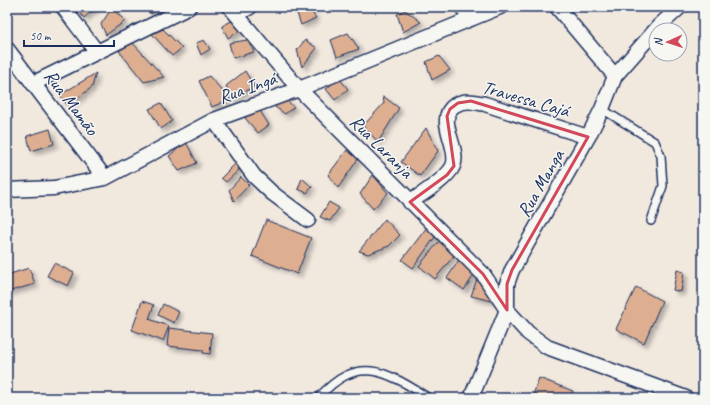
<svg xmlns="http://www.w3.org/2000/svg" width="710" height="405" font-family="Caveat,sans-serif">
  <defs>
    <filter id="shadow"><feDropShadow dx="3.5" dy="3.5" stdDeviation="2" flood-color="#0004"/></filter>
  </defs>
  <rect width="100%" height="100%" fill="#f1e8de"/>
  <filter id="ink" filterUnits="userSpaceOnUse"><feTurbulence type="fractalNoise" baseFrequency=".025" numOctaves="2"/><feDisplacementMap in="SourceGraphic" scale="8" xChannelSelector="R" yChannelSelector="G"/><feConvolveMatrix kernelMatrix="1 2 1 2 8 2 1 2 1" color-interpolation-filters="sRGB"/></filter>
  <g filter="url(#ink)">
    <!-- building -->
    <path fill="#deae90" stroke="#1b2f5e" filter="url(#shadow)" d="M75 7H96L84 18Z
      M145 7H157L158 8 151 14Z
      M295 7H308L316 18 301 25Z
      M112 8 125 21 106 35 101 24Z
      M405 10 421 22 403 32 397 14Z
      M235 19 243 29 228 38 222 26Z
      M163 29 182 48 172 56 152 34Z
      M348 33 359 49 337 57 331 40Z
      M204 40 210 49 201 55 196 43Z
      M247 40 254 52 233 58 229 43Z
      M305 40 317 48 302 67 297 50Z
      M132 42 164 77 144 82 119 51Z
      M439 56 450 70 432 80 426 62Z
      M245 71 254 86 233 99 226 86Z
      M96 73 92 87 68 106 60 95Z
      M209 76 230 99 212 107 199 81Z
      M339 78 348 89 335 100 326 89Z
      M383 96 399 108 378 142 363 126 384 103Z
      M284 98 294 107 285 114 275 107Z
      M161 103 172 121 161 129 149 109Z
      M257 106 269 125 258 133 245 118Z
      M426 128 438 151 420 176 401 162Z
      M50 129 54 144 31 151 27 136Z
      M186 142 197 163 179 171 169 156Z
      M347 150 358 159 338 188 328 175Z
      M236 163 239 170 226 182 221 178Z
      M373 175 388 193 373 209 360 194Z
      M241 177 249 185 234 201 229 190Z
      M302 178 312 187 307 193 298 189Z
      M329 202 339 208 330 221 320 217Z
      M385 219 400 235 389 246 368 254 359 251Z
      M266 220 311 238 297 274 252 256Z
      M427 227 437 234 413 268 402 260Z
      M440 240 456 253 435 279 419 266Z
      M459 260 476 272 464 290 447 278Z
      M54 263 74 273 68 286 47 276Z
      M29 268 35 284 7 292V275Z
      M677 270 684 272 681 292 673 290Z
      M477 279 496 302 471 296Z
      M636 287 662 301 644 343 616 329Z
      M142 301 154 305 149 319 169 326 163 341 132 330Z
      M163 304 179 312 174 323 158 315Z
      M169 328 212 333 210 354 203 353V350L167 346Z
      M539 378 573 391 570 398H532Z"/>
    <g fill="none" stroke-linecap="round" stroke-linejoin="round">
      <defs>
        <path id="lane" d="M602 109 655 142 661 156 663 186 651 221
          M318 398C358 354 384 370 429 398"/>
        <path id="street" d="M63 7 97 52
          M230 7 299 89 483 274 507 310 528 333 547 347 686 398
          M462 7 471 19
          M557 7 615 76
          M237 14 250 7
          M7 49 105 178
          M34 83 189 7
          M214 120 254 176 272 193 308 220
          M7 190 54 188 105 178 214 120 299 89 500 7
          M410 202C422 194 447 179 453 166 461 148 434 119 455 105 465 99 475 102 485 104L588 137
          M471 398 507 310V284L512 270 588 137 602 109 615 76 659 26 680 7"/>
      </defs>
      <!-- lane casing -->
      <use href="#lane" stroke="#1b2f5e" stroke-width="10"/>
      <!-- street casing -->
      <use href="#street" stroke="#1b2f5e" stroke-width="17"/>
      <!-- lane -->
      <use href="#lane" stroke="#f6f6f2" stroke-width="7"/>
      <!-- street -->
      <use href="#street" stroke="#f6f6f2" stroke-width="14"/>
    </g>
  </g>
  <!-- marked area -->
  <path fill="none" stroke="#d1495b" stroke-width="3" stroke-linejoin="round" d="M471 101 588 137 512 270 507 284V310L483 274 410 202 447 175 454 166 447 116 450 109 458 103Z"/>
  <g text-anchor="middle" stroke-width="3" stroke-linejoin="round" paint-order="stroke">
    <!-- street labels -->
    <g font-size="19" fill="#1b2f5e" stroke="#f6f6f2">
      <text transform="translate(247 87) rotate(-20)" y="7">Rua Ingá</text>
      <text transform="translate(526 98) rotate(16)" y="7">Travessa Cajá</text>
      <text transform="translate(72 102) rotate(53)" y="7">Rua Mamão</text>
      <text transform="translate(382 146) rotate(45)" y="7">Rua Laranja</text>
      <text transform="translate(540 183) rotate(-60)" y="7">Rua Manga</text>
    </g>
  </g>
  <!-- margin -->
  <rect width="710" height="405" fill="none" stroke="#f6f6f2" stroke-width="24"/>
  <rect x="12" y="12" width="686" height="381" fill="none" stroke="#1b2f5e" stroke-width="1.5" filter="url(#ink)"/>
  <!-- north arrow -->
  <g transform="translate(668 42) rotate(267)"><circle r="19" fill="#f6f6f2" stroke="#9ea6b7"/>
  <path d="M0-3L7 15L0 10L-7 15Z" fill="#d1495b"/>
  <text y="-6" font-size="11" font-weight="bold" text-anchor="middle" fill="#1b2f5e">N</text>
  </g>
  <!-- scale -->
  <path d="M24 40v6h90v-6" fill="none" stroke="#1b2f5e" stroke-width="2"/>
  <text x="30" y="40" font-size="12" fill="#1b2f5e" stroke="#f6f6f2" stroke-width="3" paint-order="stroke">50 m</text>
</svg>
